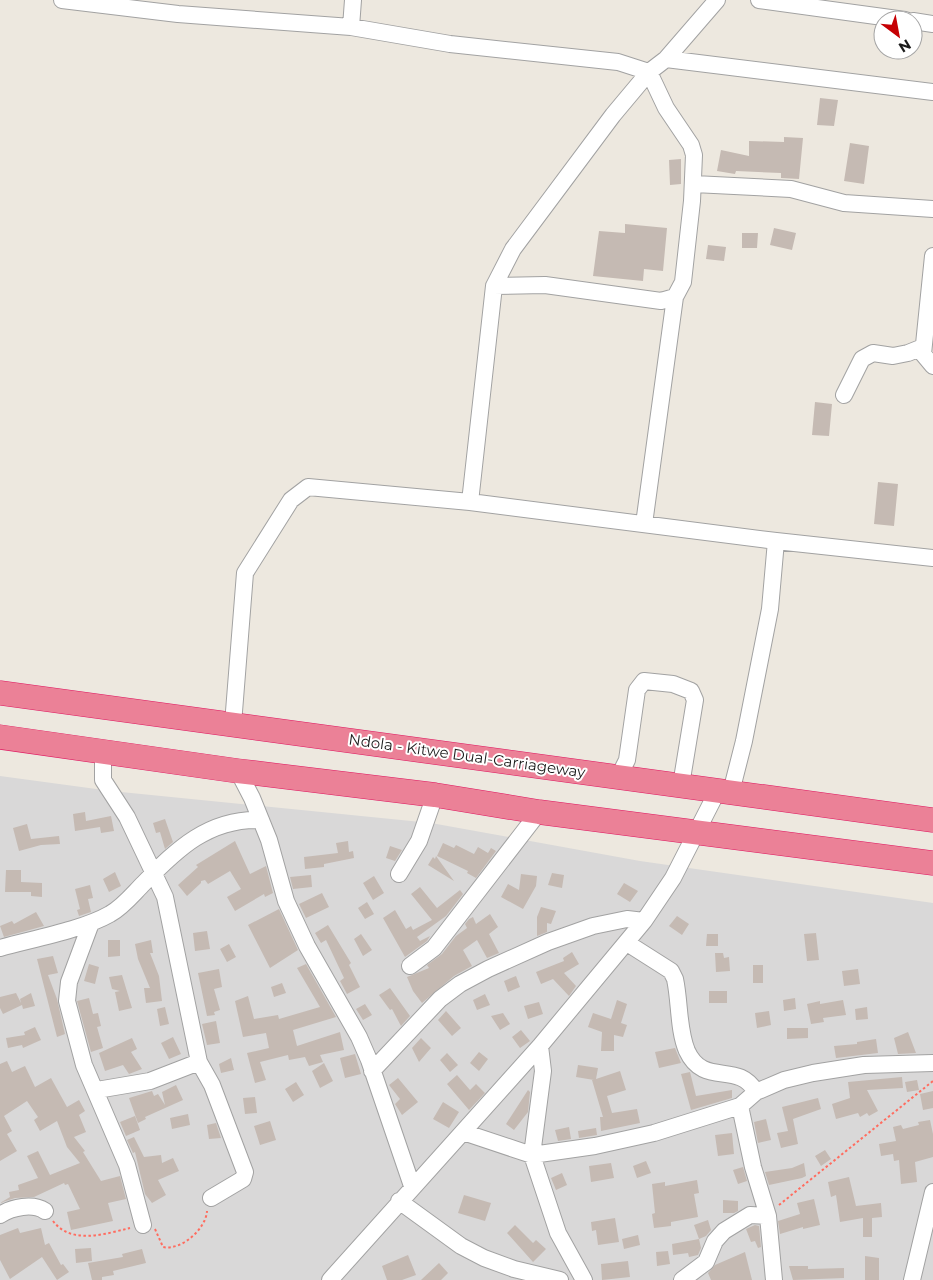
<svg xmlns="http://www.w3.org/2000/svg" width="933" height="1280" font-family="Montserrat,sans-serif">
  <rect width="100%" height="100%" fill="#ede8df"/>
  <!-- residential -->
  <path fill="#d9d8d8" d="M0 776 111 791 431 823 640 861 933 903V1280H0Z"/>
  <!-- building -->
  <path fill="#c5bab3" d="M820 98 838 100 834 126 817 125Z
    M784 137 803 138 799 179 781 178V173L736 171 735 174 717 171 721 150 749 156V141L784 142Z
    M850 143 869 146 864 184 844 181Z
    M681 159V184L670 185 669 160Z
    M625 224 667 228 663 271 644 269 643 281 593 276 599 231 625 233Z
    M774 228 796 233 792 250 770 245Z
    M742 233H758L757 248H742Z
    M708 245 726 247 724 261 706 259Z
    M815 402 832 404 829 436 812 435Z
    M878 482 898 484 894 526 874 524Z
    M85 812 86 821 111 816 114 831 101 833 100 827 75 831 73 814Z
    M165 819 173 842 165 849 160 832 156 833 153 823Z
    M27 824 31 839 59 836 60 844 41 845 19 851 13 828Z
    M235 841 250 874 266 866 273 893 265 897 264 894 235 911 227 897 241 889 230 871 208 884 205 880 201 881V883L187 896 178 885 198 867 196 865Z
    M348 841 349 852 353 851 354 858 324 864V867L305 869 304 857 338 853 336 843Z
    M443 843 454 848 456 845 474 854 478 847 488 853 491 848 496 851 476 878 467 873 468 871 437 856Z
    M390 846 402 850 395 861 386 858Z
    M436 856 454 881 428 865 433 857 435 859Z
    M6 870H21V882L42 883V897L31 896V892H5Z
    M115 872 121 886 109 892 103 879Z
    M552 873 564 875 562 888 548 885Z
    M521 874 537 876 536 886 523 909 501 897 508 884 519 890Z
    M311 875 312 887 293 889 290 877Z
    M374 876 384 893 373 900 363 883Z
    M624 883 638 891 630 902 617 894Z
    M90 885 93 898 88 899 91 912 79 916 77 910 80 909 75 889Z
    M420 887 437 908 460 890 463 894 446 916 417 937 420 941 430 936 427 941 405 957 383 918 395 910 406 929 411 926 413 930 432 920 411 894Z
    M322 893 329 907 306 918 299 904Z
    M367 902 374 914 365 919 358 908Z
    M541 907 556 911 551 924 547 923V932L537 936V917Z
    M279 909 298 950 270 968 248 925Z
    M36 912 44 926 4 937 0 926 12 921 14 924Z
    M490 914 498 927 489 934 499 953 487 958 477 940 463 950 472 966 454 976 422 1003 413 991 407 977 429 968 427 965 442 954 456 936 467 928 465 924 469 919 473 917 476 924Z
    M677 916 689 924 682 935 669 926Z
    M328 925 351 963 349 965 360 987 347 994 340 981 344 978 326 940 321 943 315 933Z
    M207 931 210 949 195 951 193 933Z
    M816 933 819 960 807 961 804 934Z
    M361 934 372 950 363 956 354 939Z
    M707 934H718V946H706Z
    M108 940H120V956L108 957Z
    M151 940 153 953H150L159 976 162 1001 146 1003 144 988H150L138 959 135 944Z
    M229 944 236 957 227 962 220 949Z
    M572 952 579 964 564 973 576 986 569 996 553 979 541 984 536 972 564 961 563 958Z
    M715 953H723L724 958 729 957 730 971 716 972Z
    M53 956 58 973 48 975 57 999 65 1034 57 1037 37 959Z
    M89 964 99 967 95 984 84 981Z
    M306 964 336 1017 293 1030 297 1046 340 1032 344 1050 320 1055 323 1062 309 1066 305 1057 289 1060 288 1055 260 1062 266 1080 255 1083 247 1053 269 1048 266 1033 243 1037 235 1001 248 996 254 1019 278 1015 279 1019 320 1007 297 968Z
    M753 965H763V983H753Z
    M219 969 222 987 214 989 220 1010 214 1012 215 1015 207 1016 198 973Z
    M858 969 860 984 844 986 842 971Z
    M122 975 132 1008 119 1011 115 992 120 991 112 989 109 977Z
    M516 976 520 987 508 992 504 981Z
    M282 983 286 993 274 997 271 987Z
    M390 988 410 1016 401 1026 392 1009 390 1010 379 995Z
    M709 991H727V1003H709Z
    M16 993 21 1003 20 999 31 993 35 1006 23 1009 22 1005 3 1014 0 1008V997Z
    M485 994 490 1005 477 1010 473 1000Z
    M89 998 93 1014 98 1013 101 1026 97 1027 103 1048 91 1052 77 1001Z
    M795 998 796 1009 784 1011 783 1000Z
    M617 1000 627 1004 621 1023 627 1025 623 1037 614 1035V1051H601L602 1032 588 1027 593 1013 611 1019Z
    M843 1000 846 1015 823 1018 824 1022 811 1024 807 1004 820 1001V1004Z
    M539 1002 543 1014 528 1019 524 1006Z
    M365 1004 372 1015 363 1020 356 1009Z
    M165 1007 169 1024 160 1026 157 1009Z
    M867 1007 868 1019 856 1020 855 1009Z
    M446 1011 461 1028 452 1036 438 1020Z
    M769 1011 771 1025 757 1028 755 1013Z
    M503 1013 510 1024 500 1030 491 1016Z
    M216 1021 220 1043 207 1045 202 1024Z
    M35 1027 41 1040 23 1048 22 1045 8 1048 6 1038 25 1035 24 1032Z
    M787 1028H808V1038L787 1039Z
    M521 1030 530 1041 520 1048 512 1037Z
    M908 1032 916 1053 898 1054 894 1038Z
    M173 1037 181 1054 169 1059 161 1043Z
    M132 1038 137 1049 131 1052 142 1069 129 1074 123 1065 105 1071 99 1053Z
    M421 1038 431 1048 419 1062 412 1048Z
    M876 1039 878 1053 836 1058 834 1046 857 1044V1042Z
    M675 1048 681 1063 659 1068 655 1052Z
    M479 1052 488 1059 479 1071 470 1063Z
    M447 1053 458 1065 450 1072 440 1060Z
    M355 1054 361 1074 345 1078 340 1058Z
    M231 1058 234 1070 221 1073 219 1064Z
    M7 1061 12 1072 25 1066 35 1087 51 1078 67 1107 79 1100 85 1111 79 1115 86 1132 74 1137 85 1151 83 1152 101 1181 120 1176 126 1199 108 1203 113 1221 71 1230 67 1212 80 1209 68 1184 65 1185 64 1183 34 1197 15 1198 0 1203 10 1197 9 1192 19 1190 18 1185 38 1178 27 1156 38 1151 50 1175 80 1163 67 1147 57 1121 40 1131 34 1120 38 1117 27 1101 4 1116 12 1131 7 1134 17 1151 0 1161V1064Z
    M324 1063 333 1081 320 1088 312 1071Z
    M578 1065 598 1068 596 1079 620 1071 626 1090 607 1096 612 1113 637 1109 640 1123 601 1131 600 1117H603L592 1080H594L576 1077Z
    M690 1072 696 1096 732 1090V1098L691 1110 681 1074Z
    M457 1075 470 1090 476 1084 485 1093 469 1110 447 1084Z
    M902 1077 903 1088 867 1090 878 1111 869 1116 867 1113 860 1117 858 1113 836 1119 832 1104 850 1098 848 1082Z
    M398 1078 418 1102 402 1115 395 1104 400 1099 389 1085Z
    M917 1080 919 1090 907 1092 905 1082Z
    M296 1082 304 1095 293 1102 285 1089Z
    M176 1085 183 1100 145 1117 146 1119 138 1123 129 1098 152 1091 154 1096 158 1094 165 1105 162 1092Z
    M528 1090 530 1092 528 1112 514 1130 506 1124Z
    M933 1091V1108L923 1110 920 1094Z
    M255 1097 257 1113 245 1114 243 1098Z
    M818 1098 821 1109 793 1119 798 1144 781 1148 777 1133 788 1131 782 1107Z
    M443 1102 459 1112 449 1128 433 1119Z
    M188 1114 190 1125 172 1129 170 1118Z
    M135 1116 140 1130 126 1136 120 1122Z
    M766 1119 771 1140 758 1143 754 1122Z
    M930 1120 933 1134V1157L915 1162 917 1182 901 1184 899 1160 894 1161 893 1154 881 1156 879 1144 896 1141 893 1127 901 1125 903 1129 919 1125 918 1122Z
    M270 1121 276 1140 260 1145 254 1126Z
    M216 1123 221 1138 209 1139 207 1125Z
    M569 1127 571 1139 558 1141 555 1130Z
    M596 1128 597 1135 579 1138 578 1131Z
    M732 1133 734 1154 718 1156 715 1135Z
    M134 1137 144 1157 161 1155 162 1163 173 1158 179 1171 158 1180 166 1195 152 1203 145 1194 135 1152 133 1153 127 1140Z
    M825 1150 831 1159 821 1166 815 1156Z
    M646 1161 651 1173 637 1178 633 1166Z
    M611 1163 614 1178 591 1182 589 1166Z
    M804 1163 806 1176 802 1178 769 1185 765 1172 792 1168Z
    M743 1167 747 1181 738 1184 733 1170Z
    M562 1173 567 1185 556 1190 551 1178Z
    M849 1177 856 1206 881 1203 882 1217 872 1218V1237H863V1218L840 1222 836 1195 831 1197 828 1182Z
    M697 1180 699 1193 694 1194 698 1217 671 1222V1226L654 1228 652 1214 655 1213 652 1184 665 1182V1186Z
    M464 1195 491 1203 485 1221 458 1213Z
    M814 1199 820 1225 803 1229V1227L780 1234 778 1221 800 1214 797 1203Z
    M723 1200 738 1201V1211L734 1213H723Z
    M615 1218 619 1242 598 1245 596 1230 592 1231 591 1222Z
    M708 1220 711 1230 706 1236 699 1239 694 1225Z
    M515 1225 533 1243 536 1240 546 1249 533 1262 507 1233Z
    M755 1225 759 1226 761 1247 758 1248 755 1241 751 1242 746 1229Z
    M18 1228 20 1233 41 1228 45 1245 49 1243 61 1265 63 1264 69 1272 57 1280 42 1257 10 1279 0 1260V1235Z
    M638 1235 640 1245 624 1249 622 1239Z
    M699 1239 701 1248 698 1255 689 1257 688 1253 673 1255 672 1244Z
    M91 1248 92 1261 76 1263 75 1249Z
    M142 1249 146 1263 113 1271 114 1275 102 1277V1280H92L88 1263 123 1257 122 1254Z
    M668 1251 670 1264 657 1266 656 1252Z
    M745 1252 752 1280H711L708 1273 715 1265Z
    M408 1255 416 1275 402 1280H387L382 1266Z
    M865 1256 879 1258V1280H865Z
    M628 1261 630 1277 602 1280 601 1264Z
    M439 1263 448 1273 441 1280H421Z
    M789 1266H808V1269L844 1268V1278L793 1280Z"/>
  <g fill="none" stroke-linecap="round" stroke-linejoin="round">
    <defs>
      <path id="minor" d="M62 0 178 14 351 27 450 44 618 62 649 72 666 108 691 145 694 155 692 201 683 282 675 297 661 301 545 285 494 286
        M759 0 905 20
        M913 21 933 24
        M351 27 353 0
        M666 59 933 92
        M694 184 791 189 844 203 933 209
        M933 256 923 354 933 366
        M844 395 862 359 873 353 893 356 908 353 923 347
        M470 502 494 286 513 249 613 115 649 72 666 59 717 0
        M644 524 675 297
        M233 724 245 573 291 500 308 487 470 502 776 541 933 558
        M103 752V780L127 817 165 897 199 1062 212 1085 245 1172 243 1179 211 1198
        M238 771 252 798 269 840 286 901 307 946 359 1037 369 1060 412 1186
        M619 776 627 760 637 690 644 681 673 684 691 691 695 700 681 785
        M731 792 744 741 770 609 776 541
        M399 874 419 841 435 795
        M91 923 69 982 67 1001 84 1065 127 1165 143 1225
        M627 943 671 971 675 979C680 1002 678 1030 687 1051 704 1088 738 1060 756 1092
        M0 948C32 939 82 930 110 914 123 907 133 894 144 883 177 849 209 818 261 820
        M410 966 434 948 539 812
        M540 1046 543 1071 532 1155 558 1233 584 1280
        M372 1071 440 999 460 984 488 969 548 942 593 926 627 919 644 921
        M97 1090 150 1081 199 1062
        M740 1106 753 1167 768 1216 774 1280
        M463 1132 532 1155 595 1146 654 1133 740 1106 756 1092 784 1080 813 1073 864 1065 933 1063
        M399 1201 461 1246 484 1258 514 1269 560 1280
        M0 1215C12 1207 33 1203 45 1211
        M330 1280 540 1046 644 921 673 878 718 790
        M682 1280 706 1262 715 1241 724 1231 750 1215 768 1216
        M912 1280 933 1192"/>
      <path id="highway" d="M0 693 933 820
        M0 737 238 771 435 795 539 812 933 863"/>
    </defs>
    <!-- minor casing -->
    <use href="#minor" stroke="#a2a2a2" stroke-width="18"/>
    <!-- highway casing -->
    <use href="#highway" stroke="#df1861" stroke-width="25"/>
    <!-- path -->
    <path stroke="#ff6c5f" stroke-width="2" stroke-dasharray="2.5 2.5" stroke-linecap="butt" d="M779 1205 933 1081
      M53 1221C71 1245 105 1234 130 1228
      M155 1229 163 1247C181 1251 206 1229 207 1211"/>
    <!-- minor -->
    <use href="#minor" stroke="#fff" stroke-width="16"/>
    <!-- highway -->
    <use href="#highway" stroke="#eb8197" stroke-width="24"/>
  </g>
  <g text-anchor="middle" stroke-width="4" stroke-linejoin="round" paint-order="stroke">
    <!-- street labels -->
    <g font-size="15" fill="#1b1b1b" stroke="#fff">
      <text transform="translate(467 756) rotate(8)" y="5">Ndola - Kitwe Dual-Carriageway</text>
    </g>
  </g>
  <!-- north arrow -->
  <g transform="translate(898 35) rotate(148)"><circle r="24" fill="#ffffff" stroke="#a4a4a4"/>
  <path d="M0-4L9 19L0 12L-9 19Z" fill="#c60004"/>
  <text y="-8" font-size="14" font-weight="bold" text-anchor="middle" fill="#1b1b1b">N</text>
  </g>
</svg>
